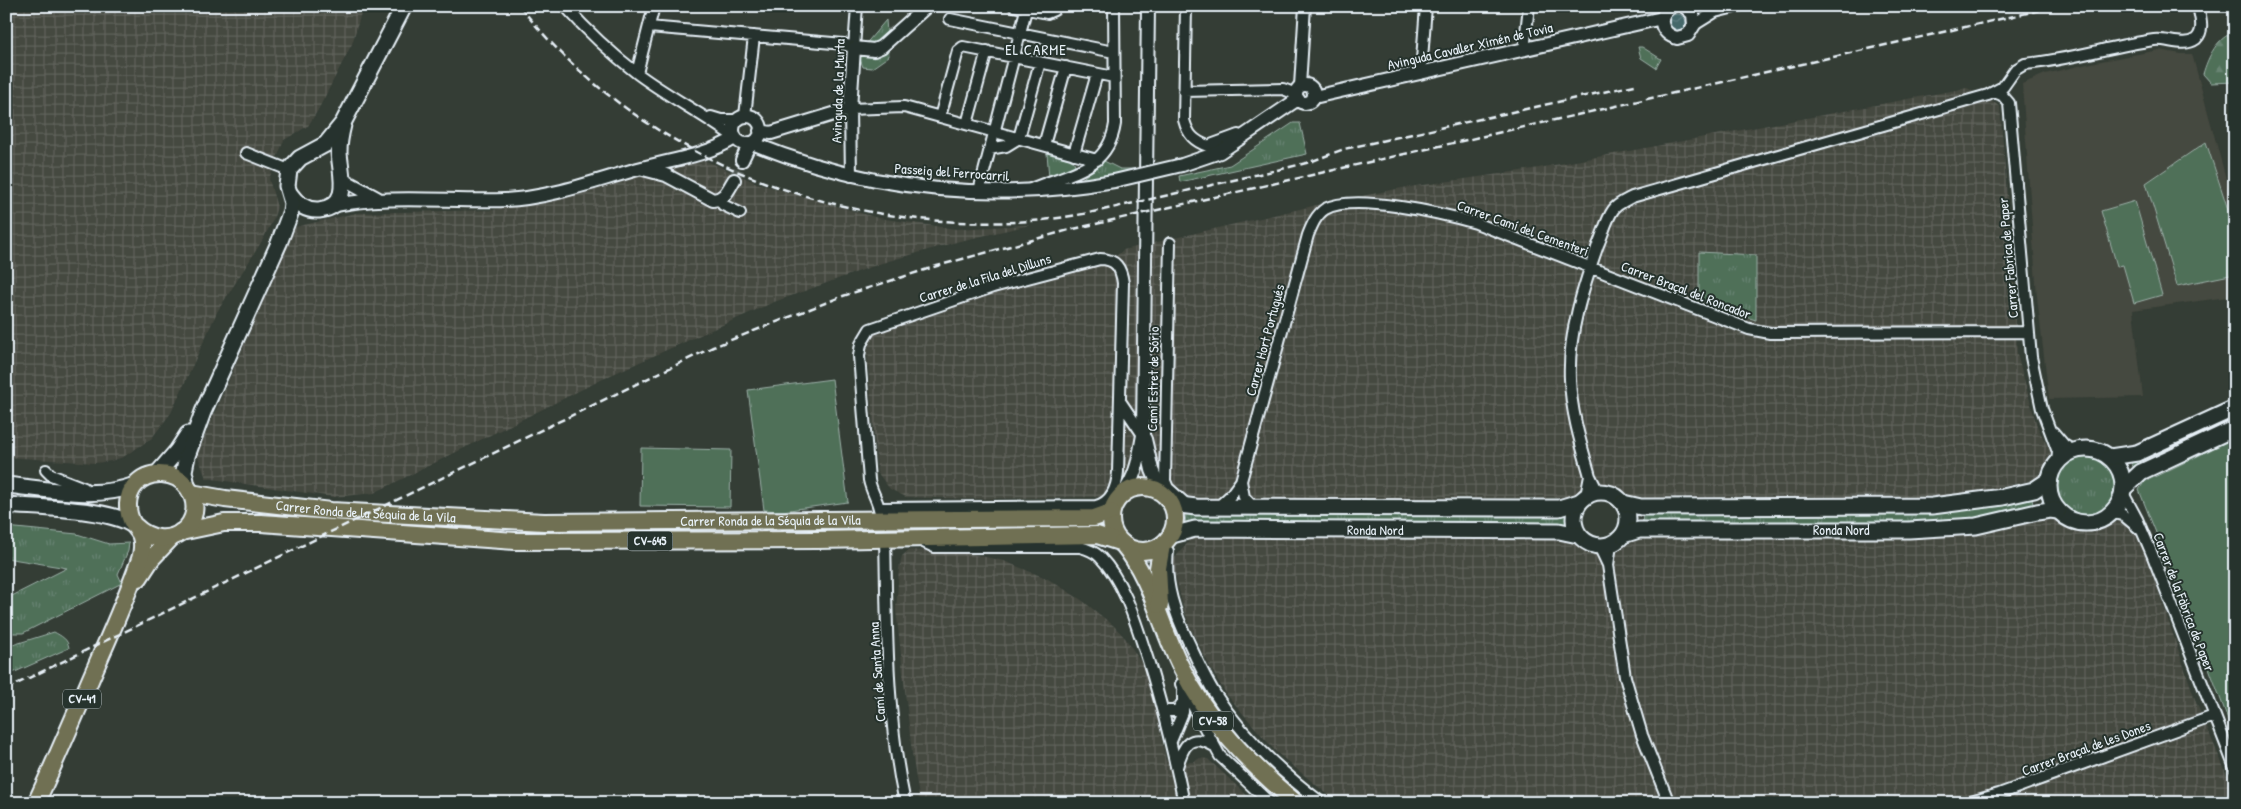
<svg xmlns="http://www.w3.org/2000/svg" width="2241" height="809" font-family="'Patrick Hand',sans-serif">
  <defs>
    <pattern id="industrial-grid" width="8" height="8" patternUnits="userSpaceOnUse" patternTransform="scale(1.25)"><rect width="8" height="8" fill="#45483f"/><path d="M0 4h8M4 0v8" fill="none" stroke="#60635c"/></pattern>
    <pattern id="grass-tufts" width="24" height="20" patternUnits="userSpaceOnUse" patternTransform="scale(1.25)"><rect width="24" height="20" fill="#4f6f59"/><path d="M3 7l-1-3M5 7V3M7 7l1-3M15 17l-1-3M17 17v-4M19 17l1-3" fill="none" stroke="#688472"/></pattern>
    <pattern id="forest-firs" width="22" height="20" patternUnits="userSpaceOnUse" patternTransform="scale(1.25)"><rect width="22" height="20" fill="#4f6f59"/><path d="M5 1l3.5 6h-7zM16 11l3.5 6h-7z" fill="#688472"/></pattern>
    <pattern id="water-waves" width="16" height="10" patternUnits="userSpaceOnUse" patternTransform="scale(1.25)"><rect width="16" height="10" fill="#44676a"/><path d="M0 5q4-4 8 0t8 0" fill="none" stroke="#5f7d80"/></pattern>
  </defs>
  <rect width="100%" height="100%" fill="#343d35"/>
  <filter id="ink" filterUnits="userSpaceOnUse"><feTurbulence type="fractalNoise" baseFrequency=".02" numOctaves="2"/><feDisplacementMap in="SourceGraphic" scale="10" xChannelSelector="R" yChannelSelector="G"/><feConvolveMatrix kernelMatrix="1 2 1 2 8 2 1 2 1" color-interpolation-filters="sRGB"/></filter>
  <g filter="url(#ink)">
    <!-- built -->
    <path fill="#45483f" d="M2159 50 2181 54H2192L2235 212V296L2133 310 2143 397 2049 399 2037 297 2022 84 2045 74 2096 62Z"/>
    <!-- industrial -->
    <path fill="url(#industrial-grid)" d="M6 6H363L352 44 318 110 308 126 284 140 269 179 277 207 273 220 262 241 217 312 171 413 151 439 123 457 111 461 95 463 6 457Z
      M1967 88 2000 106 2015 295 2017 354 2037 426 2051 453 2037 479 1974 493 1925 497 1187 499 1098 497 972 499 906 497 890 489 877 472 867 351 873 335 905 323 1000 291 1108 263 1123 250 1317 205 1402 188 1533 169Z
      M702 159 757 183 878 218 956 229 1030 225 960 241 882 263 774 302 613 374 374 493 333 497 206 478 197 454 295 227 356 213 493 210 648 174Z
      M2053 515 2063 523 2076 528 2088 530 2106 527 2123 519H2128L2140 537 2196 702 2235 794V803H1338L1276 752 1227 695 1212 671 1190 627 1183 607 1172 561 1191 539 1571 535 1591 551 1606 553 1617 551 1626 545 1635 536H1938L2004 528Z
      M909 550 962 552 1004 561 1048 579 1083 601 1114 626 1126 639 1142 664 1152 690 1166 761 1193 762 1200 758 1208 759 1255 803H920L912 753 896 610 899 568 902 556Z"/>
    <!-- grass -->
    <path fill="url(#grass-tufts)" stroke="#9cb0a8" d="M886 20 889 56 872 68 863 67 858 53Z
      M1638 47H1642L1661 59 1656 68 1641 58Z
      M1293 123H1300L1307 154 1180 182 1179 176 1230 165Z
      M1047 153 1070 159 1074 162 1075 166 1071 170 1049 178Z
      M1104 161 1120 169H1137V170L1079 181Z
      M1699 252 1756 255V320L1739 315 1699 299Z
      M2235 411V424L2135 471 2130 460Z
      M2055 486a31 31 0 1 1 62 0a31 31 0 1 1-62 0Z
      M2031 495 2034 508 1980 520 1925 525 1642 527 1643 512Z
      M1568 510 1567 526H1185L1186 513Z
      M1075 523V531L906 532V524Z
      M6 527 77 534 109 544 129 543 128 551 118 574 122 583 23 633H6V599L67 568 6 558Z
      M54 632C61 636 68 639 69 648L6 676V647Z"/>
    <!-- forest -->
    <path fill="url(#forest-firs)" stroke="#9cb0a8" d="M2235 32V82L2211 83 2203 74C2208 57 2217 37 2235 32Z"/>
    <!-- pitch -->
    <path fill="#4f6f59" stroke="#9cb0a8" d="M2206 142 2235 231V274L2177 286 2146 183Z
      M2135 201 2162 295 2134 303 2123 265 2117 266 2101 211Z
      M832 379 848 502 782 511 764 510 748 390Z
      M2235 438V738L2199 641 2139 490 2144 482Z
      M641 448 731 450 730 507 640 506Z"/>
    <!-- water -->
    <path fill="url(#water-waves)" stroke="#869ea3" d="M1668 23a9 9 0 1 1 18 0a9 9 0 1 1-18 0Z"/>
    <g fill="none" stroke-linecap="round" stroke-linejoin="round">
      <!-- tertiary-tunnel -->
      <path stroke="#4f5852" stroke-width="12" stroke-dasharray="12 6" stroke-linecap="butt" d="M734 180 742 160"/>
      <defs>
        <path id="minor" d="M565 6C587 31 612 54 638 74 669 97 703 114 734 137
          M1014 6 1047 13 1054 10 1055 6
          M1186 6 1184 120C1188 135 1194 141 1208 146L1238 135
          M950 19 1114 52
          M1694 25 1715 12 1739 6
          M649 27 844 44 854 48 857 6
          M1524 50 1529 6
          M637 73 654 6
          M1421 73 1426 6
          M1300 86 1305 6
          M1184 91 1283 89 1296 94
          M1994 92 2002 95 2009 103 2031 357 2042 409 2058 452 2057 463
          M745 116 754 36
          M711 117 721 120H737
          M940 117 958 51 963 47 1114 77
          M967 124 987 51
          M1019 138 1040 62
          M1044 145 1066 67
          M989 149 1006 146 1019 138
          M246 153 289 170
          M1074 154 1097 74
          M851 176 850 109 904 107 1097 160
          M1031 189C1067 173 1108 171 1115 124L1114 6
          M979 191 1027 6
          M720 199 723 205 740 213
          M1170 243 1165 481 1168 488 1187 505
          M1120 401 1143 435
          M2053 432 2064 445 2074 451
          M46 470 51 475 84 488 86 491
          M1590 476C1581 444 1571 412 1570 379 1568 333 1583 288 1598 245 1603 234 1606 220 1613 210 1618 203 1625 201 1632 197L1988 95 2003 87 2015 70 2025 64C2069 60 2111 46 2154 40 2167 38 2184 48 2196 39 2205 31 2200 16 2198 6
          M1241 481 1308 235C1312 225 1316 215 1325 209 1354 193 1444 214 1476 223L1749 329 1770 333 2027 332
          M2123 493 2137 519 2152 554 2235 768
          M1586 496 1590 476 1598 492
          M1218 507 1230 496 1241 481 1244 497 1253 507
          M881 508 1096 506C1112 502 1117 486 1118 472L1123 283C1121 268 1116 259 1100 259L993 287 870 329 861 344 859 356 869 480C872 495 881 504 881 521
          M2113 513 2123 515 2141 530
          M885 538C887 626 886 716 905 803
          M921 541 934 547H1080C1088 549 1094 551 1100 557 1123 581 1134 617 1144 648 1161 699 1173 750 1184 803
          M1599 546 1608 565 1611 545
          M1168 551C1164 584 1175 614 1189 643 1197 660 1205 678 1215 694 1242 736 1282 773 1322 803
          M1608 565 1625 677 1642 735 1669 803
          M1181 684 1220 756 1270 803
          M1164 711H1177L1184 700
          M1171 741 1183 712V690
          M1177 767C1183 745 1190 732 1214 746
          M1967 803 1999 794 2214 716"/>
        <path id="tertiary" d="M1672 6C1656 15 1660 34 1677 38L1688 35 1694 25 1693 14 1684 6
          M1296 94a9 9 0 1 1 18 0a9 9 0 1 1-18 0Z
          M1314 97 1662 18
          M733 130a14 14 0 1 1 28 0a14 14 0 1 1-28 0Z
          M760 131 771 133 850 109 854 48 874 50 881 47 927 6
          M752 143C870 191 989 203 1114 181
          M742 160 750 143
          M1182 165 1220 152 1298 99
          M643 169 666 175 713 200C725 199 728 190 734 180
          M344 180 377 198
          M331 206C388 194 447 202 505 200 550 198 595 181 638 169 671 160 706 156 735 138
          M1145 439 1152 470 1162 493
          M1123 493C1137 476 1139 456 1143 435L1148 6"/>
        <g id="secondary">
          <path d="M290 194C297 204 306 211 319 210 353 206 340 173 339 152 339 143 341 133 343 125"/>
          <circle cx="2086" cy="486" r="37"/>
          <path d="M2110 457 2137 453 2235 408"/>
          <path d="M157 474 177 451 188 434"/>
          <path d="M6 485C47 489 96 500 135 485"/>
          <path d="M187 486 184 471 187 456 203 412 279 243 291 211 292 203 287 186 289 170 300 158 326 144 343 123 404 6"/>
          <path d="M2124 488 2141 472 2235 428"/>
          <circle cx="1601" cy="519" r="27"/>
          <path d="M1623 503 1641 507 1932 506 2003 497 2034 490 2049 480"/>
          <path d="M1172 504 1196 507 1559 508 1579 502"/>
          <path d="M6 505C40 508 107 508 133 525"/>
          <path id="s1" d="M1172 535 1195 529 1559 531 1578 535"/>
          <path id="s2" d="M1623 535 1639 530H1909L1976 526 2037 512 2050 510 2058 511"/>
        </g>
        <g id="primary">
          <circle cx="1143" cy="519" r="32"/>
          <path id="s3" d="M191 493 225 499 331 511 544 522 1094 518 1111 512"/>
          <path d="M181 532 224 523H261L515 541 818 540 1097 535 1119 542"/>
          <path d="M1122 543C1152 579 1160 626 1181 667 1208 722 1249 763 1296 803"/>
          <path d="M139 578 152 558 171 538"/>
          <path d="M1160 605 1158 568 1162 545"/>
          <path d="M36 803C55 762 73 720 91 678 108 639 126 600 140 559 142 553 143 543 141 537 140 532 135 528 133 524 126 512 126 496 135 485 149 469 176 471 188 488 211 521 168 558 135 526"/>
        </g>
      </defs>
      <!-- minor casing -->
      <use href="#minor" stroke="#e8f1f8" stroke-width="14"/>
      <!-- tertiary casing -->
      <use href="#tertiary" stroke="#e8f1f8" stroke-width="16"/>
      <!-- secondary casing -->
      <use href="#secondary" stroke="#e8f1f8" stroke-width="19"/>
      <!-- primary casing -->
      <use href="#primary" stroke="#e8f1f8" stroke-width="20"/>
      <!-- minor -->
      <use href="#minor" stroke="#26332d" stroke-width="10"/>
      <!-- tertiary -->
      <use href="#tertiary" stroke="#26332d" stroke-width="12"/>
      <!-- secondary -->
      <use href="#secondary" stroke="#26332d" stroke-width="15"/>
      <!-- primary -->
      <use href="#primary" stroke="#706f52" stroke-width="16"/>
      <!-- rail -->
      <path stroke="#e8f1f8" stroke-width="2.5" stroke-dasharray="8 4" stroke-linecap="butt" d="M520 6C638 159 842 235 1031 221 1072 218 1112 208 1151 199 1196 189 1241 178 1286 168L1310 162 1344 149 1635 85
        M6 689 713 347 843 296 937 266 1069 230 2058 6"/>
      <defs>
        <path id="tertiary-bridge" d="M1114 181 1182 165"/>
      </defs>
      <!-- tertiary-bridge casing -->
      <use href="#tertiary-bridge" stroke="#e8f1f8" stroke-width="16" stroke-linecap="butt"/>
      <!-- tertiary-bridge -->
      <use href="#tertiary-bridge" stroke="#26332d" stroke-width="12"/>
    </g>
  </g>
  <g text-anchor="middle" stroke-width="4" stroke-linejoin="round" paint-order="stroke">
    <!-- shield labels -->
    <g fill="#26332d" stroke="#aeb8bb" stroke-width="1">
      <rect x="627.5" y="531.5" width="45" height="19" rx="4"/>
      <rect x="63" y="689.5" width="38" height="19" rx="4"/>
      <rect x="1193" y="711.5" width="40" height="19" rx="4"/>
    </g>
    <g font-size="12" font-weight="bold" fill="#e8f1f8">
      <text x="650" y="545">CV-645</text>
      <text x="82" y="703">CV-41</text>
      <text x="1213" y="725">CV-58</text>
    </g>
    <!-- street labels -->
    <g font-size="14" fill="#e8f1f8" stroke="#26332d">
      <text transform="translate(1470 46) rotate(-13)" y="5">Avinguda Cavaller Ximén de Tovia</text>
      <text transform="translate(838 91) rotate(-88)" y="5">Avinguda de la Murta</text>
      <text transform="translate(952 172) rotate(4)" y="5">Passeig del Ferrocarril</text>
      <text transform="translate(1523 228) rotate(20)" y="5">Carrer Camí del Cementeri</text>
      <text transform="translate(2008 258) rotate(-95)" y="5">Carrer Fabrica de Paper</text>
      <text transform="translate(985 278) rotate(-17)" y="5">Carrer de la Fila del Dilluns</text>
      <text transform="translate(1686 290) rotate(21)" y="5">Carrer Braçal del Roncador</text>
      <text transform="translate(1265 340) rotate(-75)" y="5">Carrer Hort Portugués</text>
      <text transform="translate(1153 379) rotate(-89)" y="5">Camí Estret de Sório</text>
      <text dy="5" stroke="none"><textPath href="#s3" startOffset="176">Carrer Ronda de la Séquia de la Vila</textPath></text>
      <text dy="5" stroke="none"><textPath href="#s3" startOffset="581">Carrer Ronda de la Séquia de la Vila</textPath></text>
      <text dy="5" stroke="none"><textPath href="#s1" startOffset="204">Ronda Nord</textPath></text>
      <text dy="5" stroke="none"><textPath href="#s2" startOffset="219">Ronda Nord</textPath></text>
      <text transform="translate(2184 602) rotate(69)" y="5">Carrer de la Fàbrica de Paper</text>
      <text transform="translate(877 672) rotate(-94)" y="5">Camí de Santa Anna</text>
      <text transform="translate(2086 748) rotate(-20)" y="5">Carrer Braçal de les Dones</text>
    </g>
    <!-- neighbourhood labels -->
    <g font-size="15" letter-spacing="1" fill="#e8f1f8" stroke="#26332d">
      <text x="1036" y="55">EL CARME</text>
    </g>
  </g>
  <!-- margin -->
  <rect width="2241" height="809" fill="none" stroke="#26332d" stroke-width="25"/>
  <rect x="12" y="12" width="2216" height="784" fill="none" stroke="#e8f1f8" stroke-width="2" filter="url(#ink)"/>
</svg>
